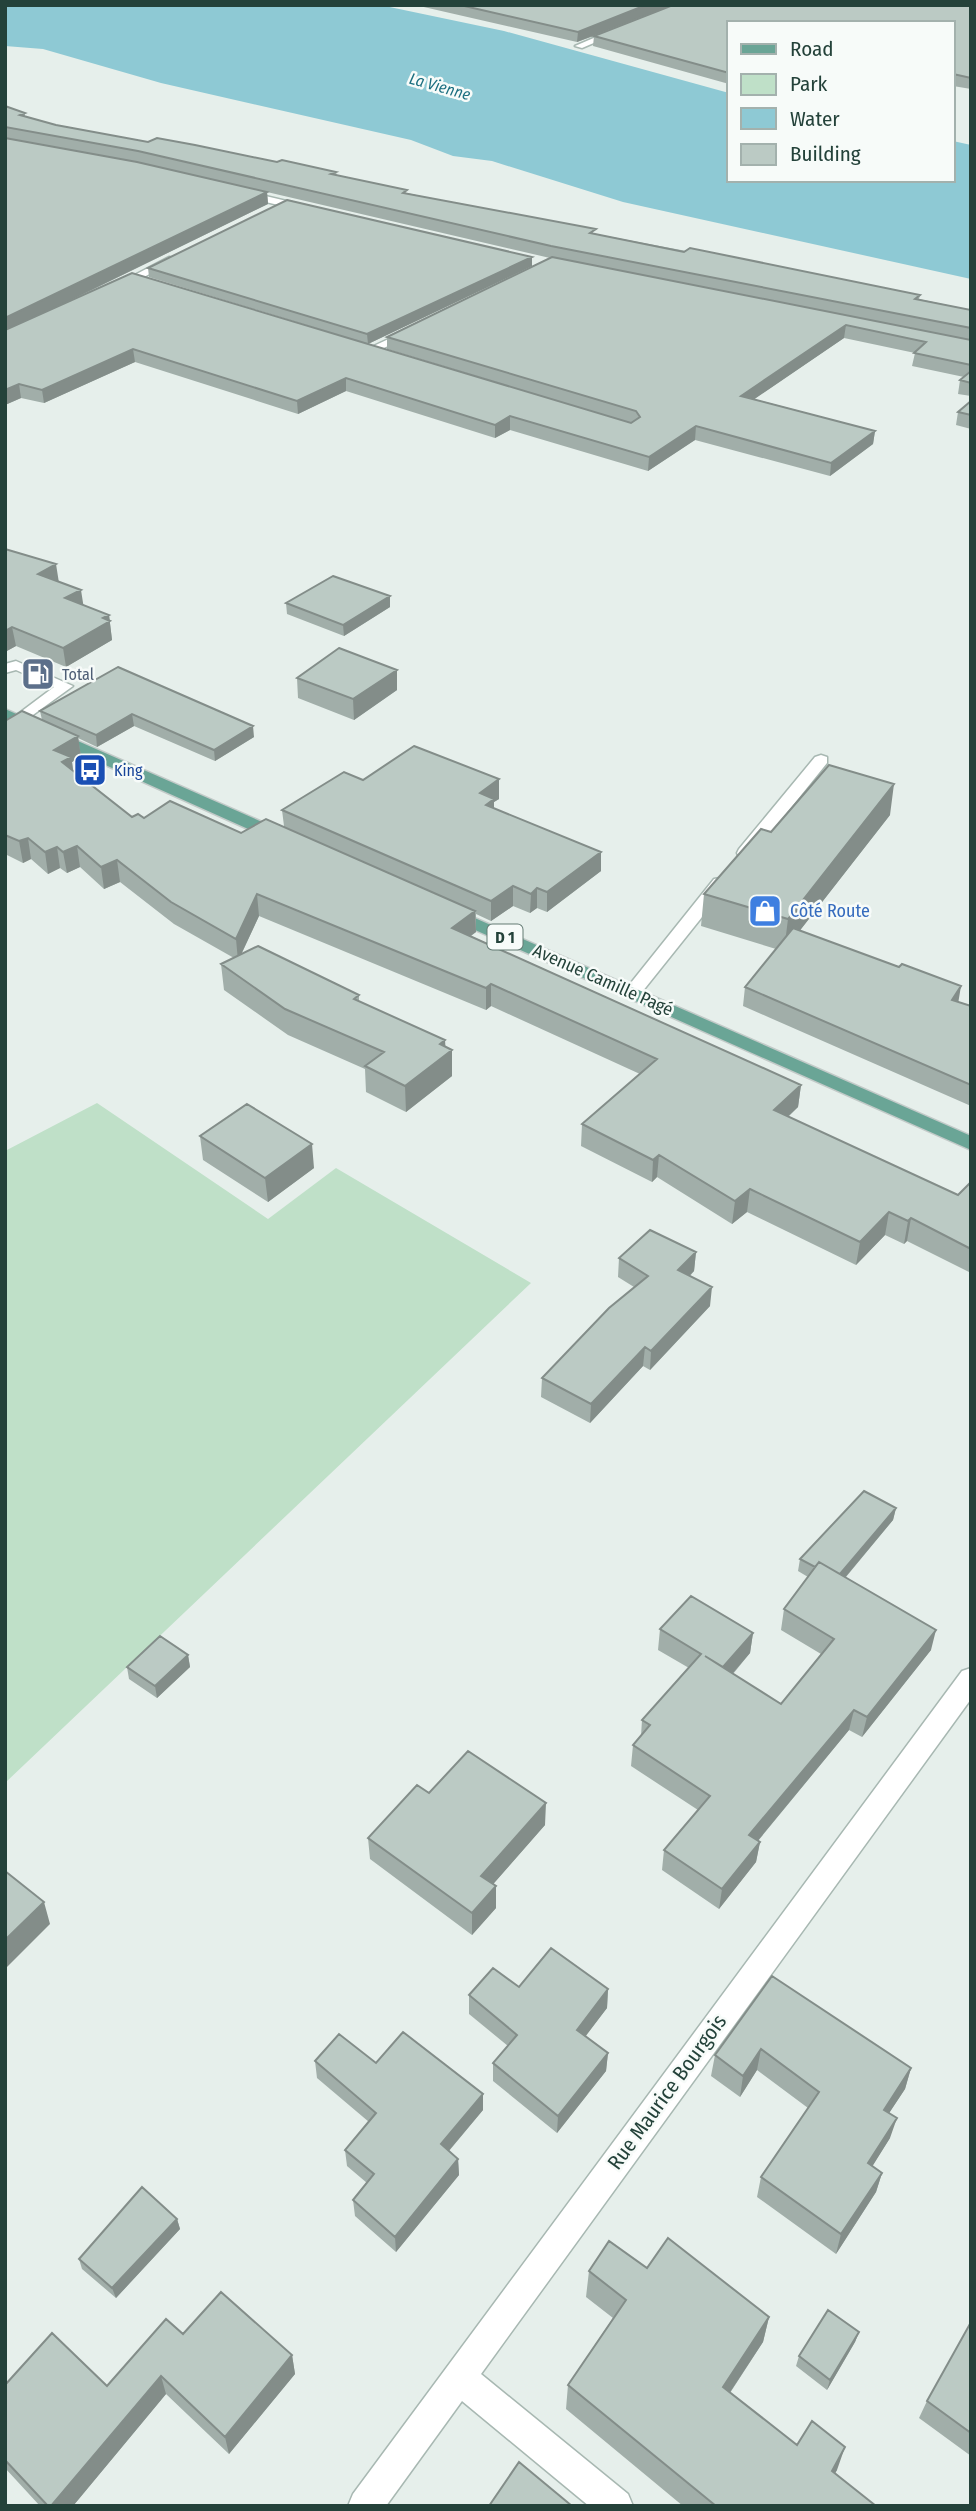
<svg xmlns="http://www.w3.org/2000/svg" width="976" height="2511" font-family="'Fira Sans Condensed',sans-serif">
  <rect width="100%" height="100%" fill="#e6efeb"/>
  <!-- green -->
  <path fill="#bfe0c8" d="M97 1103 268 1219 336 1168 531 1283 5 1783V1151Z"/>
  <!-- water -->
  <path fill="#8ec9d4" d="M5 5H380L504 31 729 93V180H953V141L971 145V279L623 202 492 161 453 156 411 140 161 83 43 49 5 46Z"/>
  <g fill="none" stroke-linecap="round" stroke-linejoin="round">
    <defs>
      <path id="minor" d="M617 28 624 30 582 48 575 46Z
        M240 190 312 207 313 209 308 212 236 195Z
        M169 257 178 259 142 278 156 283V287L127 279Z
        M412 328 418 331 416 333 373 353 363 351Z
        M16 661 73 686 19 725 11 720 14 717 54 687 16 670 5 673V664Z
        M821 755 827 757V763L751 857H739L737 853 739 849 815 757Z
        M720 878 726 879 729 883 726 887 638 997H626L623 993 626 989 714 879Z
        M971 1668V1699L481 2374 628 2494 633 2506H589L462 2401 386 2506H348L353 2494 962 1671Z"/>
      <path id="major" d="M5 709 287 833 289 837 287 841H275L5 720Z
        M452 908 971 1136V1150L446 917 443 913Z"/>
    </defs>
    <!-- minor casing -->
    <use href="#minor" stroke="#a8b8b2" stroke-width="3"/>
    <!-- major casing -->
    <use href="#major" stroke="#c2cac8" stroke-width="3"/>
    <!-- minor -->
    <use href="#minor" fill="#fff" fill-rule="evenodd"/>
    <!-- major -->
    <use href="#major" fill="#6aa596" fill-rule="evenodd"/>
  </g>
  <!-- wall -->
  <path fill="#a1aea9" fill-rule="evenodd" d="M415 5H971V89L953 86V23H729V84L593 46 594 36 577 42Z
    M5 106 25 113V116L56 125 148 142 336 172 337 176 407 193 596 234 920 295 919 299 971 310V396L958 394 960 380 964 377 912 366 915 353 844 338 754 399 875 431 873 444 830 476 695 440 648 471 510 430 495 438 346 391 298 414 135 362 44 403 21 398 5 405ZM267 192 550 258 387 337V349L631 423 47 312 268 204Z
    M532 257V266L368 344 149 277 148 268Z
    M971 401V429L956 425 958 412Z
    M5 549 59 582 83 605 109 615 112 640 66 667 16 646 5 652Z
    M286 603 390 607 344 636 287 614Z
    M118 667 254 737 215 761 134 726 97 747 78 738 81 757 72 762 73 770 132 817 241 833 284 826 282 810 363 780 499 799 494 802V809L601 852V871L547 912 537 908 530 913 513 906 491 921 476 914V932L471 936 801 1085 798 1107 788 1117 958 1195 971 1182V1273L907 1241 904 1244 885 1235 856 1265 747 1212 732 1224 657 1177 652 1182 581 1146 582 1124 640 1074 491 1006 486 1010 259 916 241 955 359 995V1002L452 1050V1076L406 1112 366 1092 365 1069 288 1035 224 990 221 964 234 958 174 924 120 882 104 889 80 867 67 873 60 868 48 874 31 859 23 863 5 854V721L42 720 40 711Z
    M397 670V690L354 720 298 698 297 678Z
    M890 815 800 930 958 1002 971 1006V1106L743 1006 745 987 776 949 701 926 704 894 771 832Z
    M200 1136 314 1168 268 1202 203 1160Z
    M696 1252 694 1271 690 1276 710 1306 650 1370 643 1366 590 1423 541 1397 542 1378 634 1287 618 1277 619 1258Z
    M896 1508 893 1520 846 1577 931 1650 862 1737 849 1730 758 1841 760 1842 756 1862 719 1909 662 1870 664 1850 698 1810 631 1766 633 1745 641 1736 642 1720 689 1668 658 1650 660 1629 753 1633 750 1653 733 1674 781 1704 821 1654 781 1630 784 1609 808 1577 798 1571 800 1559Z
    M188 1655 190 1667 157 1698 129 1679 127 1667Z
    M429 1793 545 1825 493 1884 496 1908 472 1935 370 1859 368 1838Z
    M772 1976 911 2068 905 2089 889 2113 890 2138 872 2166 882 2173 876 2192 836 2254 757 2197 761 2177 808 2108 757 2070 740 2097 711 2076 715 2055Z
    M519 1987 608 1989 607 2008 585 2036 608 2053 606 2071 557 2133 493 2081V2063L508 2046 469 2014V1995Z
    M315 2061 376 2063 483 2094V2110L449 2151 458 2159 459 2175 396 2252 355 2216 353 2200 367 2183 347 2166 345 2150 369 2122 317 2078Z
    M177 2219 180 2229 116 2298 82 2269 79 2259Z
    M647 2268 769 2317 763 2342 730 2393 797 2445 837 2470 835 2473 876 2506H683L566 2409 568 2385 613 2318 586 2297 589 2271Z
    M971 2322V2456L919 2418 927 2401Z
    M859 2332 855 2342 827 2390 796 2366 799 2356Z
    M183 2334 292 2355 295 2374 229 2454 166 2394 73 2506H40L5 2468V2385L107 2386Z"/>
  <!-- shaded-wall -->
  <path fill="#838d89" d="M646 5H672L577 42 578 32Z
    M267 192 268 204 5 332V318Z
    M532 257V266L368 344 367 334Z
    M846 325 844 338 740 409 741 396Z
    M133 349 135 362 44 403 42 390Z
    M346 378V391L298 414 297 401Z
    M19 384 21 398 5 405V390Z
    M510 416V430L495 438V425Z
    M696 426 695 440 648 471 649 457Z
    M875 431 873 444 830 476 831 463Z
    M56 564 59 583 38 574Z
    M81 590 84 609 65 598Z
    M390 596V607L344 636 343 625Z
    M109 615 112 640 66 667 63 648 103 618Z
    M12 627 16 646 5 652V631Z
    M397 670V690L354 720 353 699Z
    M132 714 134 726 97 747 96 735Z
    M253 726 254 737 215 761 214 750Z
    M78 736 81 757 72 762 74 778 54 750Z
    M499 779V799L494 802V818L480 793Z
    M894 784 890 815 784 951 788 919Z
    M28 838 31 859 23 863 19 841Z
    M77 846 80 867 67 873 63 852Z
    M57 847 60 868 48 874 45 852Z
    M601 852V871L547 912V892Z
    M117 860 120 882 104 889 101 867Z
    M513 886V906L491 921V901Z
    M537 888V908L530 913 531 894Z
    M257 894 259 916 238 961 236 939Z
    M475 911 476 932 452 949V928Z
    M491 984V1006L486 1010V988Z
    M961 986 958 1004 952 1000Z
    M445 1040 446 1055 452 1050V1076L406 1112 405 1086 440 1044Z
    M801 1085 798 1107 771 1132 774 1110Z
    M312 1144 314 1168 268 1202 265 1178Z
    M659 1155 657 1177 652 1182 653 1160Z
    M750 1189 747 1212 732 1224 735 1201Z
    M889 1212 885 1235 856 1265 860 1242Z
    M911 1218 907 1241 904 1244 908 1221Z
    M696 1252 694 1271 676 1289 678 1270Z
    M712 1287 710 1306 650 1370 651 1351Z
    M645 1347 643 1366 590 1423 591 1404Z
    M896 1508 893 1520 833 1592 836 1579Z
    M936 1630 931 1650 862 1737 867 1717Z
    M753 1633 750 1653 720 1688 723 1667Z
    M188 1655 190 1667 157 1698 155 1686Z
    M854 1710 849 1730 746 1855 749 1835Z
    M546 1803 545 1825 481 1898V1876Z
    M760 1842 756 1862 719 1909 722 1889Z
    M496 1886V1908L472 1935V1913Z
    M44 1902 50 1924 5 1969V1940Z
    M608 1989 607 2008 576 2049 577 2030Z
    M761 2049 757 2070 740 2097 743 2076Z
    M608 2053 606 2071 557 2133 558 2116Z
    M911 2068 905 2089 878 2130 884 2110Z
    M483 2094V2110L441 2160V2144Z
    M897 2118 890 2138 862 2183 868 2163Z
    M458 2159 459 2175 396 2252 395 2237Z
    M882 2173 876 2192 836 2254 841 2234Z
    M177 2219 180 2229 116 2298 112 2288Z
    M769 2317 763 2342 717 2412 723 2387Z
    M859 2332 855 2342 827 2390 830 2380Z
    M292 2355 295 2374 229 2454 225 2437Z
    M161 2376 166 2394 73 2506H51Z
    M845 2447 837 2470 823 2494 832 2471Z"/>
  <!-- building -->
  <path fill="#bbcac4" stroke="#838d89" stroke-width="2" d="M460 5H646L578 32Z
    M673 5H971V78L953 74V23H729V73L594 36Z
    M5 106 25 113 20 115 56 125 148 142 157 138 195 145 277 162 282 160 336 172 331 174 407 190 403 193 596 229 590 233 684 252 690 248 920 295 915 299 971 310V328L551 246 138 151 5 127Z
    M5 138 137 162 267 192 5 318Z
    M287 200 532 257 367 334 148 268Z
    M552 257 971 340V365L914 353 926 342 846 325 741 396 875 431 831 463 696 426 649 457 510 416 495 425 346 378 297 401 133 349 42 390 19 384 5 390V330L132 273 631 423 640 417 636 411 387 337Z
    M971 371V383L960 380Z
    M971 401V415L958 412Z
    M5 549 56 564 38 574 81 590 65 598 109 615 103 618 110 621 63 648 12 627 5 631Z
    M333 576 390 596 343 625 286 603Z
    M339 648 397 670 353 699 297 678Z
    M118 667 253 726 214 750 132 714 96 735 40 711Z
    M22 711 78 736 54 750 71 757 62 762 132 817 138 814 144 818 170 801 241 833 266 819 475 911 452 928 801 1085 774 1110 958 1195 971 1182V1249L911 1218 908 1221 889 1212 860 1242 750 1189 735 1201 659 1155 653 1160 582 1124 657 1059 491 984 486 988 257 894 236 939 171 902 117 860 101 867 77 846 63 852 57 847 45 852 28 838 19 841 5 835V721Z
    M414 746 499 779 480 793 494 799 486 805 601 852 547 892 537 888 531 894 513 886 491 901 282 810 344 772 363 780Z
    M829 765 894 784 788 919 704 894 761 829 771 832Z
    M793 928 899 967 902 964 961 986 952 1000 971 1006V1085L745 987Z
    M258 946 359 995 354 999 445 1040 440 1044 452 1050 405 1086 365 1066 384 1052 285 1009 221 964Z
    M247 1104 312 1144 265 1178 200 1136Z
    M650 1230 696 1252 678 1270 712 1287 651 1351 645 1347 591 1404 542 1378 609 1308 648 1276 619 1258Z
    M864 1491 896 1508 840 1574 819 1562 815 1567 800 1559Z
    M819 1562 936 1630 867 1717 854 1710 749 1835 760 1842 722 1889 664 1850 710 1796 633 1745 650 1725 642 1720 701 1654 660 1629 691 1596 753 1633 723 1667 705 1656 781 1704 834 1639 784 1609Z
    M160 1636 188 1655 155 1686 127 1667Z
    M468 1751 546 1803 481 1876 496 1886 472 1913 368 1838 417 1785 429 1793Z
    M5 1871 44 1902 5 1940Z
    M551 1948 608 1989 577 2030 608 2053 558 2116 493 2063 517 2035 469 1995 493 1968 519 1987Z
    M772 1976 911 2068 884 2110 897 2118 868 2163 882 2173 841 2234 761 2177 819 2092 761 2049 743 2076 715 2055Z
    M403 2032 483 2094 441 2144 458 2159 395 2237 353 2200 374 2174 345 2150 376 2113 315 2061 339 2034 376 2063Z
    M142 2187 177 2219 112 2288 79 2259Z
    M668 2238 769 2317 723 2387 797 2445 812 2421 845 2447 832 2471 876 2506H716L568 2385 626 2300 589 2271 609 2241 647 2268Z
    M221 2292 292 2355 225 2437 161 2376 51 2506H48L5 2460V2385L52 2333 107 2386 166 2319 183 2334Z
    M828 2310 859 2332 830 2380 799 2356Z
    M971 2322V2433L927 2401Z
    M519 2462 572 2506H489Z"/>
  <!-- icons -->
  <defs>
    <symbol id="fuel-square" viewBox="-11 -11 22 22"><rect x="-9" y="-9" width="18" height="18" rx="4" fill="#5c6f8a" stroke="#f7fbf9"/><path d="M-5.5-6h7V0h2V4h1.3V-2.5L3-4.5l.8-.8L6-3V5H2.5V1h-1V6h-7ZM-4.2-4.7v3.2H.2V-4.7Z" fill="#fff"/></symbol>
    <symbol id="bus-square" viewBox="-11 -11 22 22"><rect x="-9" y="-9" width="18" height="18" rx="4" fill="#1a4fb4" stroke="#f7fbf9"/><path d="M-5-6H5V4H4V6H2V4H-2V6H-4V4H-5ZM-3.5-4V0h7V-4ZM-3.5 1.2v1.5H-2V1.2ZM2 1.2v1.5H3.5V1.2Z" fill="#fff"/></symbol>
    <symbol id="shop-square" viewBox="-11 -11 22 22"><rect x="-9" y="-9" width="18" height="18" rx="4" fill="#3f7fe0" stroke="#f7fbf9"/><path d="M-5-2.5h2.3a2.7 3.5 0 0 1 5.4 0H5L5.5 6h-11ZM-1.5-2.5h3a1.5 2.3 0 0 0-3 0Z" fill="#fff"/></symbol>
  </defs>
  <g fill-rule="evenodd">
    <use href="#fuel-square" x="19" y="655" width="38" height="38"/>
    <use href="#bus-square" x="71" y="751" width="38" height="38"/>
    <use href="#shop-square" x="746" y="892" width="38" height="38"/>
  </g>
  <g text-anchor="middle" stroke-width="5" stroke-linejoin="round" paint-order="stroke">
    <!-- far-water labels -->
    <g font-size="16" font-style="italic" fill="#1c6f80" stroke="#f7fbf9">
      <text transform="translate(440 86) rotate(16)" y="6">La Vienne</text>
    </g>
    <!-- far-service labels -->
    <g font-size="16" fill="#4e5e75" stroke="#f7fbf9" text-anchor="start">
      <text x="62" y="680">Total</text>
    </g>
    <!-- far-transit labels -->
    <g font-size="16" fill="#164399" stroke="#f7fbf9" text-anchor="start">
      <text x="114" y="776">King</text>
    </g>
    <!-- shield labels -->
    <rect fill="#f7fbf9" stroke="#637a73" stroke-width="2" x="487.5" y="924.5" width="35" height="25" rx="5"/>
    <g font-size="16" font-weight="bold" fill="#24423a">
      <text x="505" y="943">D 1</text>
    </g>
    <!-- shop labels -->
    <g font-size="18" fill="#366cbe" stroke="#f7fbf9" text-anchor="start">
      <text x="790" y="917">Côté Route</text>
    </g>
    <!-- street labels -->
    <g font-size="18" fill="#24423a" stroke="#f7fbf9">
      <text transform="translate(603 980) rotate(24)" y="6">Avenue Camille Pagé</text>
    </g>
    <!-- near-street labels -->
    <g font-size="21" fill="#24423a" stroke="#f7fbf9">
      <text transform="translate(667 2092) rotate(-54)" y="7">Rue Maurice Bourgois</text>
    </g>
  </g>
  <!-- border -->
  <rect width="976" height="2511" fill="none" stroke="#24423a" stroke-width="14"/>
  <!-- legend -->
  <rect x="727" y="21" width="228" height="161" fill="#f7fbf9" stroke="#a3b1ad" stroke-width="2"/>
  <rect x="741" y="44" width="35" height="10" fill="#6aa596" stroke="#a3b1ad" stroke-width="2"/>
  <text x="790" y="56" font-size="21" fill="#24423a">Road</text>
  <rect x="741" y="74" width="35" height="21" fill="#bfe0c8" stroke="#a3b1ad" stroke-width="2"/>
  <text x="790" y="91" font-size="21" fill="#24423a">Park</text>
  <rect x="741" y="108" width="35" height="21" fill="#8ec9d4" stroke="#a3b1ad" stroke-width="2"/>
  <text x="790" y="126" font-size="21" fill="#24423a">Water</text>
  <rect x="741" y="144" width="35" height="21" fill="#bbcac4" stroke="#a3b1ad" stroke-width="2"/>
  <text x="790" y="161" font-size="21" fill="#24423a">Building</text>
</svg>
